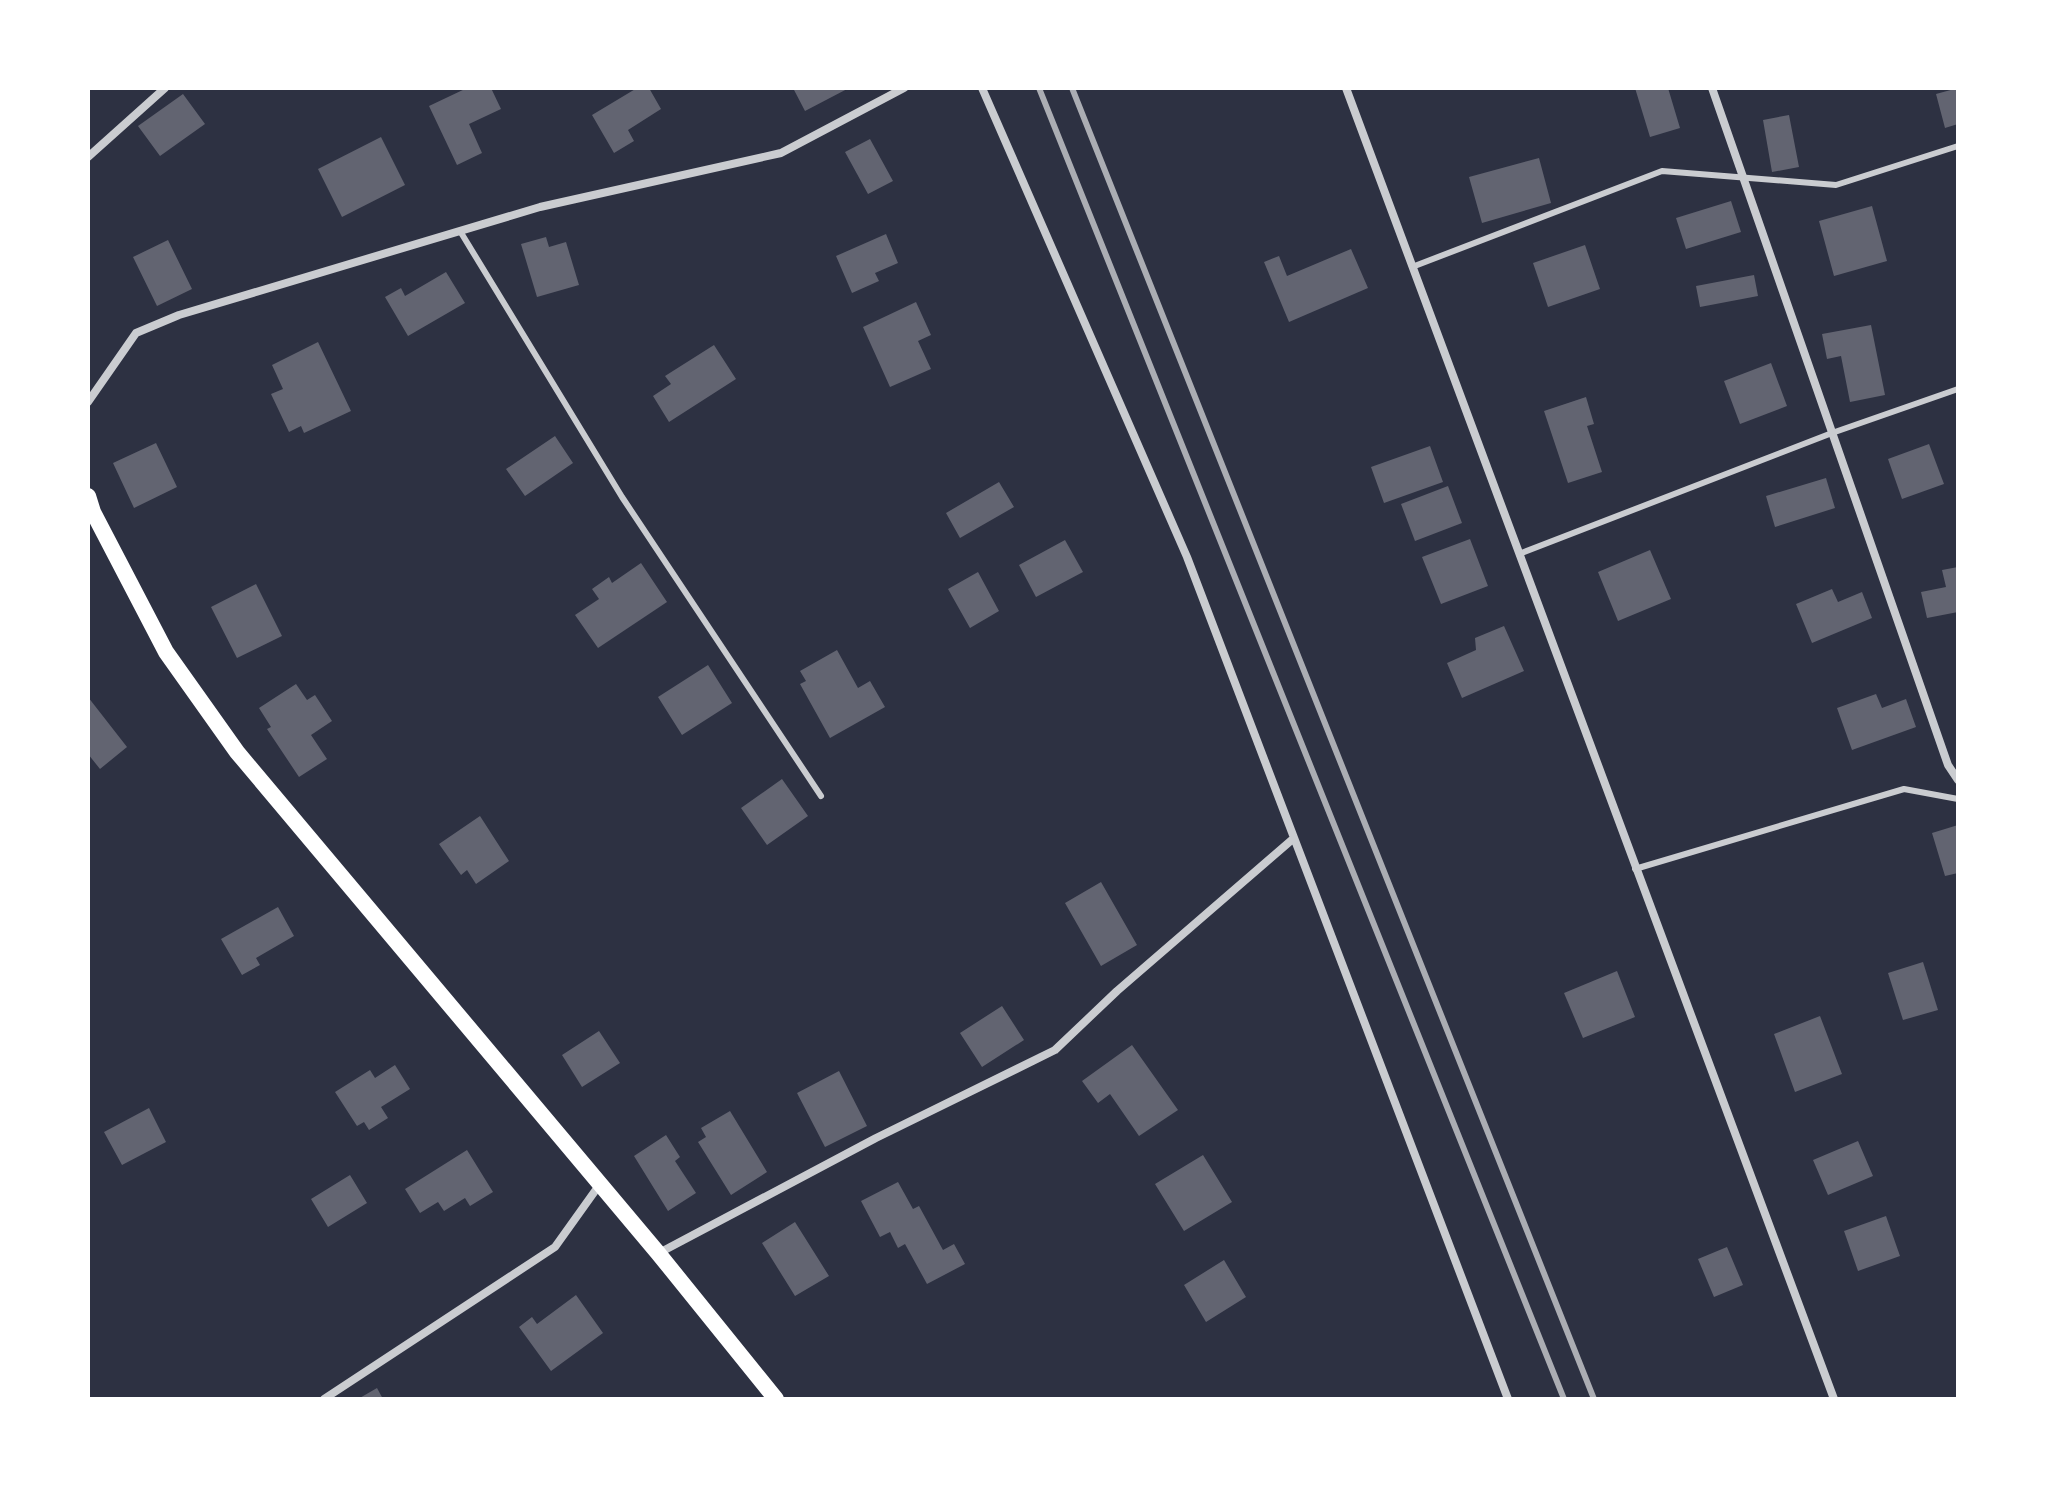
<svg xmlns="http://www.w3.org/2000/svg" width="2046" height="1487" font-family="'Alegreya Sans',sans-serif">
  <rect width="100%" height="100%" fill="#2d3142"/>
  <!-- building -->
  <path fill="#626471" d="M467 88H491L501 109 469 124 482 153 457 165 429 106Z
    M637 88H649L661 109 628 130 634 141 614 153 592 115Z
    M793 88H849L805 111Z
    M1635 88H1668L1680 128 1650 137Z
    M1958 88V124L1945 128 1936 94Z
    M183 94 205 124 160 156 138 126Z
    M1789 115 1799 167 1772 172 1763 120Z
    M381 137 405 185 342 217 318 169Z
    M870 139 893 181 868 194 845 152Z
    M1539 158 1551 203 1482 223 1469 177Z
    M1731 201 1741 232 1686 249 1676 218Z
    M1872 206 1887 261 1834 276 1819 221Z
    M886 234 898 263 875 273 879 281 852 293 836 256Z
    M546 237 549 247 566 242 579 285 537 297 521 244Z
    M168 240 192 289 157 306 133 257Z
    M1585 245 1600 289 1548 307 1533 263Z
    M1351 249 1368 288 1289 322 1264 262 1279 256 1287 276Z
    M446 272 465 303 408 336 385 297 401 288 405 296Z
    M1754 275 1758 296 1700 307 1696 286Z
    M916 302 931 335 918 341 931 369 890 387 863 327Z
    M1871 325 1885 395 1850 402 1841 356 1827 359 1822 334Z
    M318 342 351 411 304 433 301 426 289 432 271 394 283 389 272 365Z
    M714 345 736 379 669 422 653 396 671 384 665 376Z
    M1771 363 1787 406 1740 424 1724 381Z
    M1586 397 1594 424 1587 426 1602 472 1568 483 1544 411Z
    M555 436 573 463 525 496 506 469Z
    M156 443 177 487 134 508 113 463Z
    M1929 444 1944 484 1902 499 1888 459Z
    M1430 446 1443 482 1384 503 1371 467Z
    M1826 478 1835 508 1775 527 1766 496Z
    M999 482 1014 507 960 538 946 513Z
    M1448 486 1462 523 1415 541 1401 504Z
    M1470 539 1488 586 1441 604 1422 557Z
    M1065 540 1083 572 1036 597 1019 565Z
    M1650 550 1671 599 1618 621 1598 572Z
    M641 563 667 602 598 648 575 615 599 599 592 589 609 577 612 583Z
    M1958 567V612L1927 618 1921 592 1946 587 1942 570Z
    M978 572 999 611 970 628 948 589Z
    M256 584 282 636 237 658 211 607Z
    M1832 589 1838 602 1862 592 1872 618 1812 643 1796 604Z
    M1504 626 1524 671 1462 698 1447 663 1476 650 1475 638Z
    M837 650 858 688 870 681 885 707 830 738 800 684 806 681 800 671Z
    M708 665 732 703 682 735 658 697Z
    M296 684 307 700 315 695 332 721 311 735 327 759 299 777 267 729 271 727 259 708Z
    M1876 694 1882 708 1906 699 1916 727 1852 750 1837 708Z
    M88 697 127 747 100 769 88 754Z
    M782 779 808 816 767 845 741 808Z
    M480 816 509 861 476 884 467 870 461 875 439 844Z
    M1958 825V873L1945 876 1932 833Z
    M1101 882 1137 945 1101 966 1065 903Z
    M278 907 294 936 256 958 260 965 242 975 221 939Z
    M1923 962 1938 1010 1903 1020 1888 973Z
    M1617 971 1635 1017 1583 1038 1564 993Z
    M1002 1006 1024 1040 982 1067 960 1033Z
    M1820 1016 1842 1074 1795 1092 1774 1034Z
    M599 1031 620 1063 582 1087 562 1055Z
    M1132 1045 1178 1110 1139 1136 1110 1094 1098 1103 1082 1081Z
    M395 1065 410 1089 381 1107 388 1118 369 1130 364 1122 357 1126 335 1092 370 1070 375 1078Z
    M839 1071 867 1126 825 1147 797 1093Z
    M149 1108 166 1142 122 1165 104 1132Z
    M730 1111 767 1172 731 1195 698 1142 706 1137 701 1128Z
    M666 1135 680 1157 675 1161 696 1193 668 1211 634 1156Z
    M1858 1141 1873 1176 1828 1195 1813 1160Z
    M467 1150 493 1192 470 1206 465 1198 444 1211 438 1202 420 1213 405 1189Z
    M1203 1155 1232 1202 1184 1231 1155 1184Z
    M350 1175 367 1203 328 1227 311 1199Z
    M898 1182 913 1209 919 1206 943 1250 954 1244 965 1264 927 1284 905 1244 898 1248 890 1232 880 1237 861 1201Z
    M1886 1216 1900 1256 1858 1271 1844 1231Z
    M795 1222 829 1276 795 1296 762 1243Z
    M1727 1247 1743 1285 1714 1297 1698 1259Z
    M1224 1260 1246 1297 1206 1322 1184 1285Z
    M576 1295 603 1333 551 1371 519 1327 532 1317 537 1324Z
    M377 1388 383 1399H358Z"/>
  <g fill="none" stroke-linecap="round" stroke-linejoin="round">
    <!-- service -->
    <path stroke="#caccd0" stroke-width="6" d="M460 231 622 497 821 796
      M1412 267 1662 171 1836 185 1958 146
      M1519 554 1832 433 1958 389
      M1635 869 1904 789 1958 799"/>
    <!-- minor -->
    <path stroke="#caccd0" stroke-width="8" d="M982 88 1187 557 1508 1399
      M1346 88 1834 1399
      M1712 88 1948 765 1958 780
      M88 157 165 88
      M88 402 136 333 179 315 540 207 781 153 904 88
      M659 1253 876 1138 1055 1050 1117 991 1294 838
      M324 1399 555 1247 600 1184"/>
    <!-- secondary -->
    <path stroke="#fff" stroke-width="16" d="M88 496 93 512 166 652 237 752 658 1253 776 1399"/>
    <!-- rail -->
    <path stroke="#abadb3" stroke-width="6" d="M1039 88 1564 1399
      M1072 88 1594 1399"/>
  </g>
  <!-- border -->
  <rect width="2046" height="1487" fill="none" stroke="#ffffff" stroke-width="180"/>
</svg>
